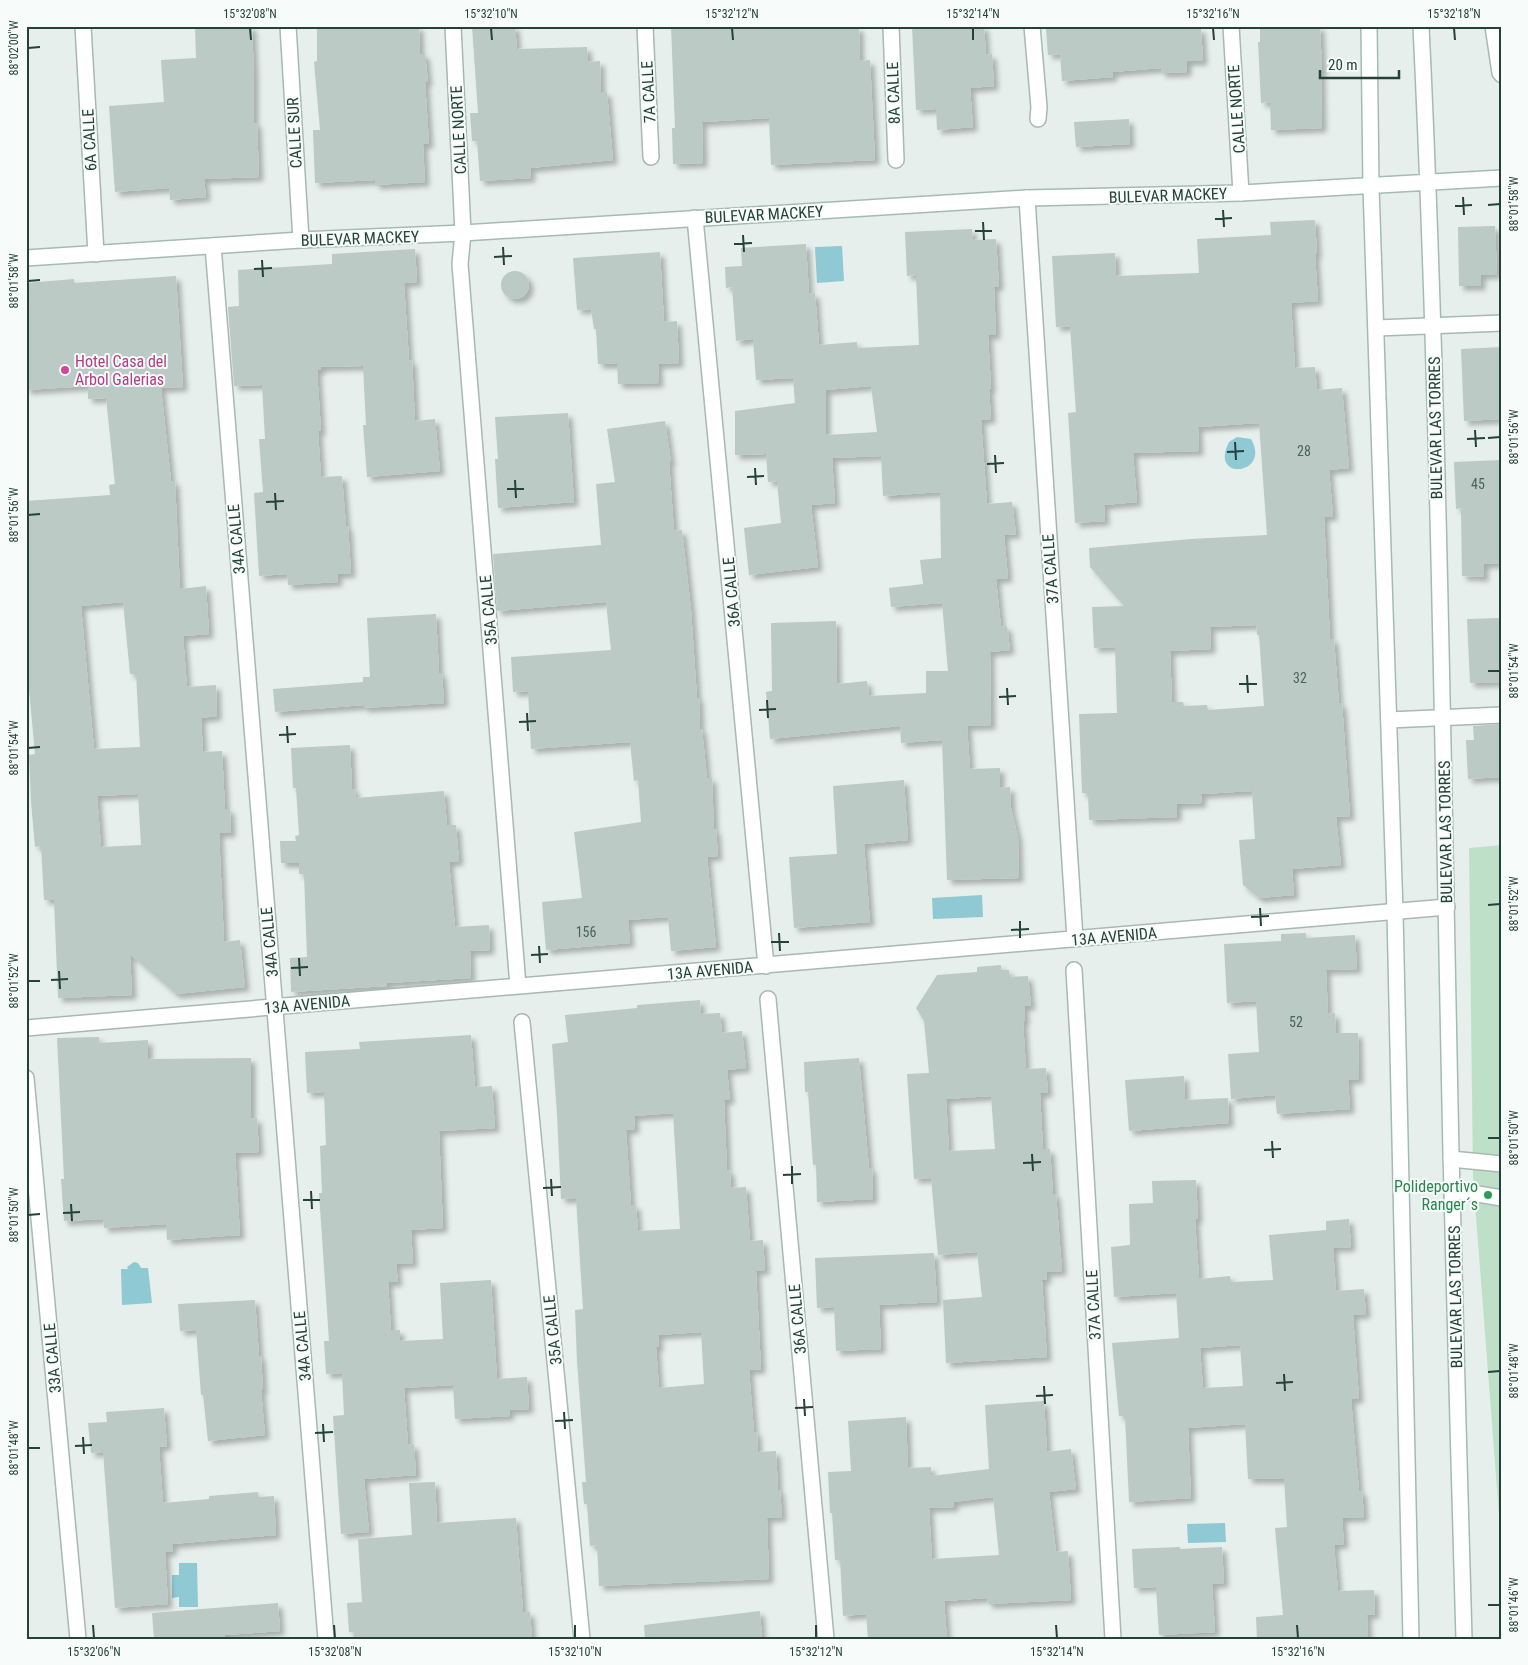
<svg xmlns="http://www.w3.org/2000/svg" width="1528" height="1665" font-family="'Roboto Condensed',sans-serif">
  <defs>
    <filter id="shadow"><feDropShadow dx="4.5" dy="4.5" stdDeviation="2.5" flood-color="#0004"/></filter>
  </defs>
  <rect width="100%" height="100%" fill="#e6efeb"/>
  <!-- green -->
  <path fill="#bfe0c8" d="M1502 845V1577L1501 1541 1473 1177 1469 848Z"/>
  <!-- water -->
  <path fill="#8ec9d4" d="M842 246 844 281 817 283 815 247Z
    M1237 437 1251 439C1272 475 1208 482 1229 442Z
    M982 895 983 917 933 919 932 898Z
    M134 1262 138 1263 141 1268H148L152 1303 122 1305 121 1269H128L127 1267Z
    M1225 1523 1226 1542 1188 1543 1187 1524Z
    M179 1563H197L198 1607H179V1597L172 1598V1575H179Z"/>
  <!-- building -->
  <path fill="#bbcac4" fill-rule="evenodd" filter="url(#shadow)" d="M195 26H252L254 76V123H257L259 177 204 179 206 197 170 200 169 188 115 192 109 106 164 102 161 60 196 58Z
    M317 26H419L420 54H425L428 82H425L429 144H423L425 182 375 185V180L315 183 313 130H320L314 62 317 61Z
    M472 26H515L517 49 587 47 588 62 600 61 601 92H607L613 160 530 168 531 178 480 181 477 141H472L470 113H478Z
    M671 26 859 27 860 61 870 60 875 160 771 165 769 118 702 122 703 163 673 164 672 128H675Z
    M912 26H984L986 55 992 54 994 86 970 88 973 127 937 130 936 109 916 110Z
    M1082 26H1187V29L1201 28 1203 61H1187V72L1161 73V68L1112 72 1113 77 1062 81 1060 54 1048 55 1046 29Z
    M1320 26 1322 71H1321L1322 128 1271 130 1270 102 1261 103 1258 42H1260V29Z
    M1129 119 1130 144 1076 147 1074 122Z
    M1315 220 1317 254H1315L1318 301 1291 303 1295 368 1315 367 1317 390 1342 388 1349 468 1329 470 1333 516 1324 517 1330 639H1334L1339 704 1342 703 1350 816 1336 817 1341 865 1292 869 1294 895 1259 898 1243 885 1239 840 1255 839 1252 791 1201 794 1202 803 1177 804V817L1089 820 1088 793H1082L1079 714 1117 713 1115 647 1094 648 1092 607 1124 606 1090 567 1089 548 1191 539 1267 535 1259 423 1198 427 1199 451 1133 453 1137 502 1104 505 1105 521 1075 523 1068 413 1076 412 1070 326 1056 327 1052 256 1115 253 1116 276 1199 273 1197 239 1271 235 1270 222ZM1256 625 1257 635H1259L1264 706 1208 710 1207 705 1184 706 1183 702H1172L1170 651 1211 649 1210 627Z
    M1495 226 1497 274 1481 275V286H1459L1458 227Z
    M972 229 973 240 996 239 999 286 994 287 996 335H988L991 388 989 389 991 419 981 420 987 504 1012 502 1016 534 1004 535 1008 578 996 579 1001 627 1007 626 1010 650 990 652 991 725 967 726 970 769 1000 768V788L1010 787 1011 808 1018 838 1019 878 947 880 942 740 901 743 900 726 770 739 766 692 772 691 771 623 836 621 837 684 867 681 869 696 926 693V671H948L942 603 891 607 889 588 923 584 920 560 941 558 940 492 883 496 881 456 832 458 835 503 811 505 818 567 749 575 744 528 781 523 777 481 768 482 766 454 735 455V411L795 403 793 378 756 380 753 339 736 341 732 287 726 288 725 267 742 266 741 248 806 244 809 294 815 293 819 345 857 342V348L919 345 916 275 907 276 905 232ZM871 386 877 432 826 435V390Z
    M415 249 417 282 404 283 409 361 412 360 415 421 435 419 440 471 367 477 363 425H366L363 366 321 367V370H317L321 431H318L321 477 342 476 346 526H348L351 573 337 574 338 582 288 585 287 574 259 576 254 493 263 492 259 439H265L262 385 234 386 228 307 239 306 238 270 332 264V254Z
    M660 252 664 322 677 321 679 363 658 364 659 383 618 384 617 364H598L596 329H594L591 309 577 310 573 258Z
    M501 285a14 14 0 1 1 28 0a14 14 0 1 1-28 0Z
    M176 276 183 387 161 388 171 481H175L180 589 206 586 209 634 183 636 187 687 216 685 217 716 201 718 203 752 222 751 225 809H230L231 833H219L224 942 240 940 245 987 176 994 130 954 132 995 58 998 54 900H44L41 846 35 847 31 802 29 755 35 754 26 657V501L110 495 109 485 115 484 106 398 88 399V386L26 390V283L74 279V283ZM123 602 130 674H136L140 747 94 749 81 606ZM138 794 141 845 101 847 97 796Z
    M1502 347V419L1464 421 1461 349Z
    M568 413 574 502 498 508 495 459H498L495 417Z
    M665 421 671 462H669L674 531 682 530 691 610 697 698H699L700 729H702L707 778H712L714 830 716 829 718 856 707 857 716 947 671 951 668 917 628 920 630 943 546 950 542 902 582 898 574 832 641 822 638 780 634 781 630 742 531 749 528 691 513 692 511 657 611 650 606 602 497 611 493 554 601 545 596 484 615 482 607 429Z
    M1502 460V563L1484 564V577L1462 576 1461 508 1456 509 1454 462Z
    M436 614 439 673H442L444 703 364 708V705L275 712 273 689 363 682V677H370L367 618Z
    M1502 618V682L1470 683 1467 619Z
    M1502 724V777L1468 779 1466 740H1474L1473 726Z
    M350 745 352 789H355L356 798 444 791 447 825H456L459 861 449 862 455 927 489 925 490 950 470 951 471 978 387 983V986L291 992 290 958 307 957 304 874H299V863H281L280 841H296L295 836 299 835 296 788H293L291 748Z
    M904 780 908 840 864 844 870 922 794 928 789 857 837 854 833 786Z
    M1306 933V938L1355 935 1357 969 1326 970 1328 1014 1335 1013 1336 1033H1358L1359 1079 1348 1080 1350 1109 1277 1114 1275 1095 1231 1099 1228 1054 1259 1052 1256 1001 1227 1003 1224 944 1281 941V934Z
    M1001 965V970H1009V977L1028 976 1031 1006H1024L1025 1020 1023 1021 1026 1069 1046 1068 1048 1093H1040L1043 1149H1050L1053 1194H1056L1062 1271 1046 1272 1047 1279 1042 1280 1047 1357 946 1363 943 1300 982 1297 977 1252 938 1255 931 1178 914 1179 907 1074 929 1073 924 1021 916 1008 937 975 977 972V967ZM991 1096 995 1149 949 1151 946 1099Z
    M700 1000 701 1014 720 1013 722 1033 742 1031 746 1068 727 1070 730 1100H724L727 1171 730 1170 731 1188 746 1187 750 1241 763 1240 765 1270 756 1271 761 1369 749 1370 754 1432H757L758 1452 776 1451 778 1490H780L782 1517 767 1518 769 1579 599 1586 597 1545 590 1546 587 1504H584L582 1482H586L577 1361 575 1310 583 1309 576 1198 561 1199 557 1114 552 1044 568 1042 565 1015 637 1008V1005ZM673 1113 680 1229 638 1231 636 1205H631L626 1130 635 1129 634 1116ZM701 1332 704 1384 659 1388 656 1347H659L658 1335Z
    M471 1035 475 1087 492 1086 495 1128 439 1131 443 1228 411 1230 413 1263 396 1264 398 1282H388L391 1330H400V1341L443 1339 440 1283 491 1280 497 1379 527 1377 529 1409 509 1410 510 1416 455 1419 453 1385 404 1388 408 1445 414 1444 416 1475 364 1479 369 1532 341 1534 333 1416 344 1415 342 1373 326 1374 324 1341H329L319 1193H322L320 1146 326 1145 324 1092 307 1093 305 1052 360 1049 359 1042Z
    M99 1037V1043L148 1040V1059L251 1058V1119L257 1118 259 1152 235 1153 240 1235 167 1240 166 1224 104 1228 103 1219 64 1221 61 1179H64L57 1038Z
    M859 1058 869 1168H872L873 1199 817 1202 816 1165H813L808 1092H805L804 1062Z
    M1184 1076 1185 1100 1228 1098 1229 1123 1129 1131 1125 1080Z
    M1196 1180 1198 1219H1195L1199 1279 1230 1276 1231 1282 1273 1280 1269 1235 1326 1230V1221L1349 1219 1351 1247 1333 1248 1336 1291 1364 1289 1366 1314 1353 1315 1359 1399H1351L1359 1491H1362L1364 1517 1342 1518 1344 1544 1334 1545 1338 1591 1374 1590 1375 1614 1367 1615 1368 1639H1257L1256 1617 1283 1615 1275 1528 1287 1527 1284 1479H1248L1245 1424 1188 1428 1191 1498 1129 1502 1125 1416H1119L1112 1343 1179 1338 1176 1293 1114 1297 1111 1247 1130 1245 1129 1204 1153 1203 1152 1181ZM1240 1345 1243 1386 1203 1388 1200 1348Z
    M934 1253 937 1302 879 1305 881 1349 836 1351 834 1307 817 1308 815 1258Z
    M255 1300 259 1356H261L263 1390H261L265 1435 208 1441 203 1395H201L196 1330 180 1331 178 1304Z
    M1044 1401 1047 1452 1071 1449 1076 1489 1049 1492 1056 1552 1068 1551 1071 1600 988 1604 987 1598 944 1601 947 1639H868L866 1614 843 1616 840 1560H835L832 1513H830L828 1472 851 1471 848 1421 906 1417 908 1468 931 1467V1476L989 1469 985 1405ZM993 1497 999 1555 932 1559 929 1508 954 1507V1502Z
    M164 1408 167 1446 159 1447 163 1503 209 1499V1496L258 1492 259 1497 274 1496 276 1535 172 1544 173 1551 165 1552 168 1604 115 1608 103 1452 91 1453 88 1423 107 1422 106 1412Z
    M435 1482 437 1523 516 1518 523 1612H530L532 1639H354V1632H349L347 1603 362 1602 358 1539 412 1535 409 1483Z
    M1180 1547V1549L1222 1547 1224 1583 1212 1584 1215 1632 1159 1635 1156 1587 1134 1588 1132 1549Z
    M278 1603 280 1631 225 1635V1639H154L152 1613Z
    M760 1611 762 1639H645L644 1625Z"/>
  <g fill="none" stroke-linecap="round" stroke-linejoin="round">
    <defs>
      <path id="lane" d="M1493 26 1500 73 1502 75
        M1451 1159 1502 1164
        M1453 1190 1502 1198"/>
      <path id="street" d="M83 26 96 254
        M288 26 301 240
        M453 26 463 233 460 264 518 986
        M645 26 651 157
        M891 26 896 160
        M1032 26 1039 107 1038 119
        M1231 26 1241 193
        M1027 198 1075 939
        M695 218 766 966
        M213 246 326 1639
        M1377 328 1502 323
        M1389 720 1502 715
        M1074 970 1113 1639
        M768 999 826 1639
        M522 1022 582 1639
        M26 1028 1447 907
        M26 1078 78 1639"/>
      <path id="secondary" d="M1369 26 1371 186 1395 912 1411 1639
        M1421 26C1439 401 1443 777 1451 1153 1454 1315 1460 1477 1464 1639
        M26 258 301 240 463 233 1027 198 1241 193 1502 178"/>
    </defs>
    <!-- lane casing -->
    <use href="#lane" stroke="#a8b8b2" stroke-width="18"/>
    <!-- street casing -->
    <use href="#street" stroke="#a8b8b2" stroke-width="18"/>
    <!-- secondary casing -->
    <use href="#secondary" stroke="#a4bbb3" stroke-width="18"/>
    <!-- lane -->
    <use href="#lane" stroke="#fff" stroke-width="15"/>
    <!-- street -->
    <use href="#street" stroke="#fff" stroke-width="15"/>
    <!-- secondary -->
    <use href="#secondary" stroke="#fff" stroke-width="15"/>
  </g>
  <!-- ticks -->
  <path fill="none" stroke="#24423a" stroke-width="2" d="M250 28 251 40M491 28 492 40M732 28 733 40M973 28V40M1213 28 1214 40M1454 28 1455 40M28 48 40 47M1463 197 1464 215M1488 205 1500 204M1455 206 1472 205M1223 210 1224 227M1215 219 1232 218M983 222 984 240M975 231H992M743 235 744 252M734 244 752 243M503 247 504 265M494 257 512 256M262 260 263 277M254 269 272 268M28 281 40 280M1475 430 1476 447M1488 438 1500 437M1467 439 1485 438M1235 442 1236 460M1227 452 1244 451M995 455 996 473M987 464 1004 463M755 468 756 485M747 477 764 476M515 480 516 498M507 489H524M275 493 276 510M266 502 284 501M28 515 40 514M1488 671H1500M1247 675 1248 693M1239 684H1257M1007 688 1008 705M999 697 1016 696M767 700 768 718M759 710 776 709M527 713 528 731M519 722 536 721M287 726 288 743M279 735 296 734M28 748 40 747M1488 905 1500 904M1260 908 1261 926M1251 917 1269 916M1020 921V938M1011 930 1029 929M779 933 780 951M771 942H789M539 946 540 963M531 955 548 954M299 958 300 976M291 968 308 967M59 971 60 989M51 980 68 979M28 981H40M1488 1138H1500M1272 1141 1273 1158M1264 1150 1281 1149M1032 1154 1033 1171M1023 1163 1041 1162M792 1166V1184M783 1175 801 1174M551 1179 552 1196M543 1188 561 1187M311 1191 312 1209M303 1200H320M71 1204 72 1221M63 1213 80 1212M28 1215 40 1214M1488 1372 1500 1371M1284 1374 1285 1391M1276 1383 1293 1382M1044 1386 1045 1404M1036 1396 1053 1395M804 1399 805 1416M795 1408 813 1407M564 1412 565 1429M555 1421 573 1420M323 1424 324 1442M315 1433 333 1432M83 1437 84 1454M75 1446 92 1445M28 1448H40M1488 1605H1500M93 1625 94 1638M334 1625 335 1638M575 1625V1638M816 1625V1638M1056 1625 1057 1638M1297 1625 1298 1638"/>
  <!-- markers -->
  <circle fill="#d1479c" stroke="#f7fbf9" stroke-width="2" cx="65" cy="370" r="5"/>
  <circle fill="#2e9e5b" stroke="#f7fbf9" stroke-width="2" cx="1488" cy="1195" r="5"/>
  <g text-anchor="middle" stroke-width="4" stroke-linejoin="round" paint-order="stroke">
    <!-- number labels -->
    <g font-size="14" fill="#4a645c">
      <text x="1304" y="456">28</text>
      <text x="1478" y="489">45</text>
      <text x="1300" y="683">32</text>
      <text x="586" y="937">156</text>
      <text x="1296" y="1027">52</text>
    </g>
    <!-- street labels -->
    <g font-size="16" fill="#24423a" stroke="#f7fbf9">
      <text transform="translate(648 92) rotate(-93)" y="6">7A CALLE</text>
      <text transform="translate(893 93) rotate(-92)" y="6">8A CALLE</text>
      <text transform="translate(1236 109) rotate(-94)" y="6">CALLE NORTE</text>
      <text transform="translate(458 130) rotate(-93)" y="6">CALLE NORTE</text>
      <text transform="translate(294 133) rotate(-93)" y="6">CALLE SUR</text>
      <text transform="translate(89 140) rotate(-93)" y="6">6A CALLE</text>
      <text transform="translate(1168 195) rotate(-2)" y="6">BULEVAR MACKEY</text>
      <text transform="translate(764 214) rotate(-3)" y="6">BULEVAR MACKEY</text>
      <text transform="translate(360 238) rotate(-2)" y="6">BULEVAR MACKEY</text>
      <text transform="translate(1435 428) rotate(-91)" y="6">BULEVAR LAS TORRES</text>
      <text transform="translate(236 539) rotate(-95)" y="6">34A CALLE</text>
      <text transform="translate(1050 569) rotate(-94)" y="6">37A CALLE</text>
      <text transform="translate(731 592) rotate(-95)" y="6">36A CALLE</text>
      <text transform="translate(488 610) rotate(-95)" y="6">35A CALLE</text>
      <text transform="translate(1445 832) rotate(-91)" y="6">BULEVAR LAS TORRES</text>
      <text transform="translate(1114 936) rotate(-5)" y="6">13A AVENIDA</text>
      <text transform="translate(269 942) rotate(-95)" y="6">34A CALLE</text>
      <text transform="translate(710 970) rotate(-5)" y="6">13A AVENIDA</text>
      <text transform="translate(307 1004) rotate(-5)" y="6">13A AVENIDA</text>
      <text transform="translate(1455 1297) rotate(-91)" y="6">BULEVAR LAS TORRES</text>
      <text transform="translate(1093 1305) rotate(-93)" y="6">37A CALLE</text>
      <text transform="translate(797 1319) rotate(-95)" y="6">36A CALLE</text>
      <text transform="translate(552 1330) rotate(-96)" y="6">35A CALLE</text>
      <text transform="translate(302 1346) rotate(-95)" y="6">34A CALLE</text>
      <text transform="translate(52 1358) rotate(-95)" y="6">33A CALLE</text>
    </g>
    <!-- hotel labels -->
    <g font-size="16" fill="#b23c85" stroke="#f7fbf9" text-anchor="start">
      <text x="75" y="367">Hotel Casa del<tspan x="75" dy="18">Arbol Galerias</tspan></text>
    </g>
    <!-- leisure labels -->
    <g font-size="16" fill="#27864d" stroke="#f7fbf9" text-anchor="end">
      <text x="1478" y="1192">Polideportivo<tspan x="1478" dy="18">Ranger´s</tspan></text>
    </g>
  </g>
  <!-- border -->
  <rect width="1528" height="1665" fill="none" stroke="#f7fbf9" stroke-width="55"/>
  <!-- scale -->
  <path d="M1320 70v8h79v-8" fill="none" stroke="#24423a" stroke-width="2.5"/>
  <text x="1328" y="70" font-size="15" fill="#24423a" stroke="#f7fbf9" stroke-width="4" paint-order="stroke">20 m</text>
  <rect x="28" y="28" width="1472" height="1610" fill="none" stroke="#24423a" stroke-width="2"/>
  <g font-size="12" text-anchor="middle" fill="#24423a">
    <text x="250" y="18">15°32'08"N</text>
    <text x="491" y="18">15°32'10"N</text>
    <text x="732" y="18">15°32'12"N</text>
    <text x="973" y="18">15°32'14"N</text>
    <text x="1213" y="18">15°32'16"N</text>
    <text x="1454" y="18">15°32'18"N</text>
    <text transform="translate(14 48) rotate(-90)" y="4">88°02'00"W</text>
    <text transform="translate(1514 204) rotate(-90)" y="4">88°01'58"W</text>
    <text transform="translate(14 281) rotate(-90)" y="4">88°01'58"W</text>
    <text transform="translate(1514 437) rotate(-90)" y="4">88°01'56"W</text>
    <text transform="translate(14 515) rotate(-90)" y="4">88°01'56"W</text>
    <text transform="translate(1514 671) rotate(-90)" y="4">88°01'54"W</text>
    <text transform="translate(14 748) rotate(-90)" y="4">88°01'54"W</text>
    <text transform="translate(1514 904) rotate(-90)" y="4">88°01'52"W</text>
    <text transform="translate(14 981) rotate(-90)" y="4">88°01'52"W</text>
    <text transform="translate(1514 1138) rotate(-90)" y="4">88°01'50"W</text>
    <text transform="translate(14 1215) rotate(-90)" y="4">88°01'50"W</text>
    <text transform="translate(1514 1371) rotate(-90)" y="4">88°01'48"W</text>
    <text transform="translate(14 1448) rotate(-90)" y="4">88°01'48"W</text>
    <text transform="translate(1514 1605) rotate(-90)" y="4">88°01'46"W</text>
    <text x="94" y="1656">15°32'06"N</text>
    <text x="335" y="1656">15°32'08"N</text>
    <text x="575" y="1656">15°32'10"N</text>
    <text x="816" y="1656">15°32'12"N</text>
    <text x="1057" y="1656">15°32'14"N</text>
    <text x="1298" y="1656">15°32'16"N</text>
  </g>
</svg>
